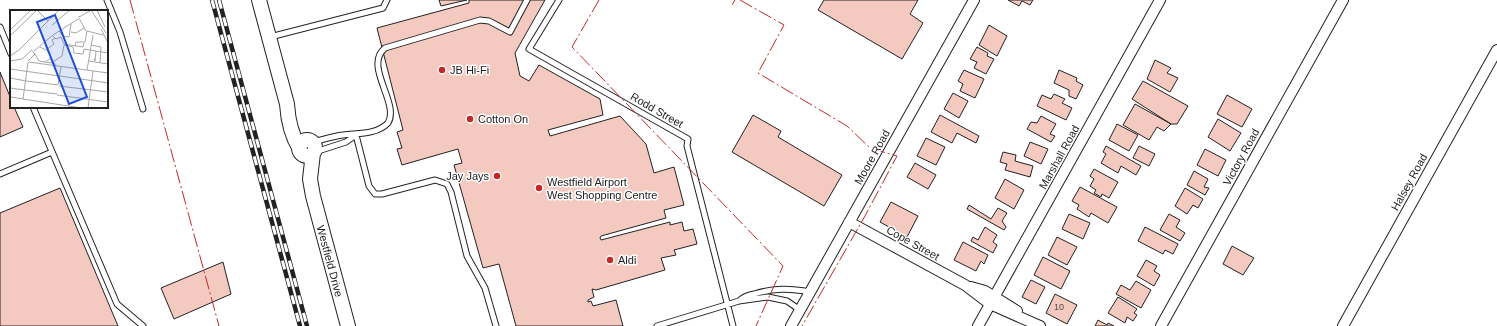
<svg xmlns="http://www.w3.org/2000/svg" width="1497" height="326" font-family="Arial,sans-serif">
  <rect width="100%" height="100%" fill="#fff"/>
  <!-- building -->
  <path fill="#f3c9c0" stroke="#222" d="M439 0H467L441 6Z
    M469 0H545L515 53 520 76 529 81 539 65 600 99 603 115 548 130 550 136 620 116 646 144 654 173 674 167 684 205 664 210 666 218 601 236 600 238 601 240 670 222V225L682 222 684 231 693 229 697 244 674 250 676 255 661 258 665 270 596 290 592 289 594 297 588 300V302L591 301 593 306 616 300 623 326H516L499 264 483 268 454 165 462 163 458 149 402 165 397 149 402 148 397 132 403 130 377 28 469 3Z
    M824 0H918L910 14 923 23 902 59 818 10Z
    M1008 0H1033L1030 5 1022 1 1019 6Z
    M989 25 1007 36 997 56 979 45Z
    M977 47 988 53 987 56 994 59 986 74 974 68 977 62 970 59Z
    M1155 60 1171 68 1167 73 1178 78 1170 92 1147 79Z
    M964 70 984 79 975 98 960 91 963 84 958 81Z
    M1059 70 1077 78 1076 81 1083 85 1076 99 1069 96V90L1054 83Z
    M0 72 11 99V107H14L23 127 0 137Z
    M1143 81 1188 106 1177 124H1171L1132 99Z
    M953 93 968 101 959 118 944 109Z
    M1054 94 1065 99 1062 103 1072 108 1066 120 1037 106 1042 95 1051 99Z
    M1227 95 1252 109 1242 127 1217 114Z
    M1135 104 1171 124 1164 131 1157 127 1149 140 1123 125Z
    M753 115 781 131 778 137 842 175 824 206 732 152Z
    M940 115 979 136 976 143 957 133 952 143 931 132Z
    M1041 116 1056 124 1050 134 1055 136 1051 142 1027 129 1031 122 1037 123Z
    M1218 119 1241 133 1230 151 1208 137Z
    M1117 124 1138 135 1129 151 1109 140Z
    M926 138 945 147 936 165 917 156Z
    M1030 142 1048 149 1041 164 1024 156Z
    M1106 146 1141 166 1136 175 1121 166 1118 173 1101 163 1106 154 1103 152Z
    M1139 146 1155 154 1149 166 1133 158Z
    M1205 149 1226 160 1218 176 1197 165Z
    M1003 152 1016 155 1015 161 1033 166 1030 177 1005 170 1007 164 1000 162Z
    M915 163 936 175 928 189 907 177Z
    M1094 169 1118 182 1109 198 1102 194 1101 197 1094 193 1096 190 1090 186 1094 179 1090 176Z
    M1194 171 1208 179 1204 187 1209 188 1205 195 1187 185Z
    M1005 179 1024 190 1014 209 995 198Z
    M1080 187 1117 207 1108 223 1091 213 1089 217 1077 209 1079 205 1072 201Z
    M60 188 118 326H0V213Z
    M1185 188 1203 199 1198 208 1193 205 1187 214 1175 206Z
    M891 202 918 216 907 237 880 222Z
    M969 205 991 219 998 208 1007 213 1002 221 1006 227 1004 230 967 209Z
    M1069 214 1090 223 1083 239 1062 229Z
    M1169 214 1180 220 1176 227 1185 233 1180 241 1160 230Z
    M985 227 997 235 993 242 997 245 993 253 971 241 973 237 978 240Z
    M1145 227 1178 244 1173 254 1165 250 1163 254 1138 241Z
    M1057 237 1077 247 1067 265 1048 255Z
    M963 242 988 255 984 264 981 261 976 271 954 260Z
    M1232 246 1254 258 1243 275 1223 264Z
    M1043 257 1070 271 1061 289 1034 275Z
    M1146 260 1157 266 1154 271 1160 275 1154 286 1137 276Z
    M223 262 231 294 174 319 161 288Z
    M1031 280 1045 287 1036 304 1022 297Z
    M1136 281 1151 290 1141 308 1116 294 1121 285 1130 290Z
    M1055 294 1077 305 1067 324 1046 313Z
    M1118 297 1137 309 1134 313 1137 315 1133 321 1127 317 1125 323 1108 313Z
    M1098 320 1107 325 1108 323 1114 326H1095Z"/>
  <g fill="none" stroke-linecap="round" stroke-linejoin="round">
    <defs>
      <path id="lane" d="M107 0 120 32 143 109
        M559 0 529 49 688 139 687 146 733 326
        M0 27 11 54
        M270 37 383 8 387 0
        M33 107 117 304 143 326
        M356 135 369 186 375 194H382L435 180 447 184 451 192 467 256 485 288 496 326
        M313 142C322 140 333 136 343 135 358 133 376 135 388 123 400 103 363 66 385 48L480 20 489 21 510 32 527 0
        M315 152 346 142 356 135
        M0 174 52 152
        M739 301C743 297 749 295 754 294 774 288 789 288 810 292
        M657 326 739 301 768 297 787 301 800 310"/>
      <path id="street" d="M849 222 965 285 990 304 1040 326
        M971 287 985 291 1017 311
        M791 326 974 0
        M978 326 1160 0
        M1161 326 1343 0
        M1343 326 1497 50"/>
      <path id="secondary" d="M259 0 287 104C288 120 291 135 300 149
        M299 148a8 8 0 1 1 16 0a8 8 0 1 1-16 0Z
        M313 153 310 179 313 196 348 326"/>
    </defs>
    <!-- lane casing -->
    <use href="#lane" stroke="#222" stroke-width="7"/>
    <!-- street casing -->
    <use href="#street" stroke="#222" stroke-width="12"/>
    <!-- secondary casing -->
    <use href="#secondary" stroke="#222" stroke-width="16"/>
    <!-- lane -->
    <use href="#lane" stroke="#fff" stroke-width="5"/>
    <!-- street -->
    <use href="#street" stroke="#fff" stroke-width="10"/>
    <!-- secondary -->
    <use href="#secondary" stroke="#fff" stroke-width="14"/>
    <defs>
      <path id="rail" d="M212 0 300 326
        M219 0 307 326"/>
    </defs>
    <!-- rail casing -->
    <use href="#rail" stroke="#222" stroke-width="4.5"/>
    <!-- rail -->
    <use href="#rail" stroke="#fff" stroke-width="3" stroke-dasharray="9" stroke-linecap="butt"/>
    <!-- power -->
    <path stroke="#c62828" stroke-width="1" stroke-dasharray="14 3 2 3" stroke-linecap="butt" d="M130 0 219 326
      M599 0 572 47 783 266 756 326
      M740 0 784 25 758 73 847 126 870 148 897 156 865 216 802 326
      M732 5 735 0"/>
  </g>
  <!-- markers -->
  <g fill="#c62828" stroke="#fff" stroke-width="1.5">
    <circle cx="442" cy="70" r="4"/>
    <circle cx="470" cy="119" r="4"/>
    <circle cx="497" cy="176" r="4"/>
    <circle cx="539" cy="188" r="4"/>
    <circle cx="610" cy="260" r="4"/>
  </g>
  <g text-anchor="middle" stroke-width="3" stroke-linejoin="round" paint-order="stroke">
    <!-- number labels -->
    <g font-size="9" fill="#564c4a">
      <text x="1059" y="310">10</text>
    </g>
    <!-- poi labels -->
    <g font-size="11" fill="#222" stroke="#fff" text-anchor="start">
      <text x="450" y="74">JB Hi-Fi</text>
      <text x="478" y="123">Cotton On</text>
      <text x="489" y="180" text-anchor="end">Jay Jays</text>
      <text x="547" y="186">Westfield Airport<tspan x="547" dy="13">West Shopping Centre</tspan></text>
      <text x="618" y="264">Aldi</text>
    </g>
    <!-- street labels -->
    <g font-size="11" fill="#222" stroke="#fff">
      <text transform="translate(657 110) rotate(30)" y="4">Rodd Street</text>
      <text transform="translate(872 157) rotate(-61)" y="4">Moore Road</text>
      <text transform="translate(1059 157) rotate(-61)" y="4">Marshall Road</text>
      <text transform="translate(1241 157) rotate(-61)" y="4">Victory Road</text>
      <text transform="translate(1409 182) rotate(-61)" y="4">Halsey Road</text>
      <text transform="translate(913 243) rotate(29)" y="4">Cope Street</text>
      <text transform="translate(330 261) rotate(75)" y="4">Westfield Drive</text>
    </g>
  </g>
  <!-- overview -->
  <g transform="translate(10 10)">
    <rect width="98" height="98" fill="#fff"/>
    <path fill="none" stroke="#a7a7a7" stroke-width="1" d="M27 0 38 11M87 0 95 17M68 7 71 6 76 3 80 1 81 0 96 23M69 8 76 21M42 15 60 0M91 19 98 33M0 20 21 0M49 21 53 26 59 27 61 14M77 21 93 25M61 22 66 23 74 18M43 25 68 9M0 26 27 0M43 26 46 29 51 27 54 34 73 37 74 33M81 35 91 37 90 53M65 36 66 32H75L77 21M30 37 36 40 44 34 42 30 45 28M24 41 43 25M25 44 29 51 41 53 52 46 54 35 63 37 64 43 73 44 74 39 98 43M0 46 9 40 49 0M84 48 85 51 86 41M0 51 12 49 22 40M18 51 25 44 22 41M79 51 98 54M18 52 13 89 71 98M19 52 98 63M35 52 41 48 46 56M0 59 85 71M77 60 83 25M0 68 16 71M16 71 48 75M85 71 98 73M48 75 51 57M49 76 98 82M0 78 15 80M15 80 47 84M47 85 98 92M0 87 14 89M78 98 83 61"/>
    <path fill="#1d4ed8" fill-opacity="0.15" stroke="#1d4ed8" stroke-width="2" d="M45 5 77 87 59 94 27 12Z"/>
    <rect width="98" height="98" fill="none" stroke="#222" stroke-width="2"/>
  </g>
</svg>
